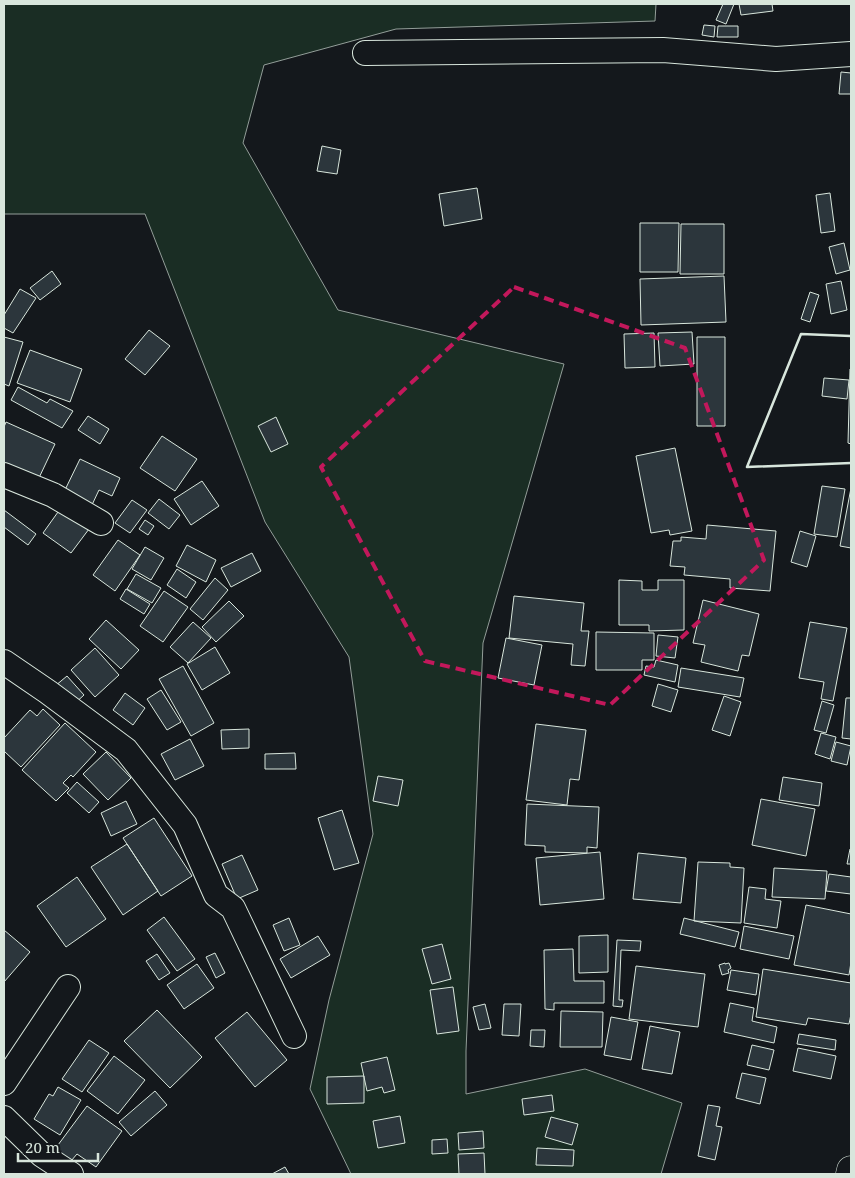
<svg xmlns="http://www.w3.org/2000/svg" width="855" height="1178" font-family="'Noto Serif',serif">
  <rect width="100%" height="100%" fill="#14181c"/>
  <!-- green -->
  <path fill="#1a2d24" stroke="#939e99" d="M4 4H656L655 21 396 29 264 65 243 143 338 310 564 364 483 643 466 1051V1094L585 1069 682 1103 661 1174H351L310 1089 329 1000 373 834 349 657 265 522 145 214H4Z"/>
  <!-- building -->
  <path fill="#2c363c" stroke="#d8e6dc" d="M723 4H734L726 24 716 20Z
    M739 4H772L773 11 741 15Z
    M704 25 715 26 714 37 702 35Z
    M718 26H738V37H717Z
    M841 72 851 73V94H839Z
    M322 146 341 150 337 174 317 171Z
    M477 188 482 219 444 226 439 194Z
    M830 193 835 231 821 233 816 195Z
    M640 223H679L678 272H640Z
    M681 224H724V274H680Z
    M844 243 850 270 836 274 829 247Z
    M52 271 61 284 40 300 30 288Z
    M724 276 726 322 641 325 640 279Z
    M841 281 847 310 831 314 826 284Z
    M20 289 36 298 13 333 4 328V315Z
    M810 292 819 295 810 322 801 319Z
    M149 330 170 346 145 375 125 359Z
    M692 332 694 364 660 366 658 333Z
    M654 333 655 367 625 368 624 334Z
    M4 337 23 342 9 386 4 384Z
    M697 337H725V426H697Z
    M30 350 82 369 70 402 17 383Z
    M850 369H851V444L848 443Z
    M824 378 849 380 847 399 822 396Z
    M18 387 47 403 50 399 73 411 62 428 11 400Z
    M88 416 109 429 100 444 78 430Z
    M276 417 288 444 271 452 258 426Z
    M6 422 55 444 37 482 4 467V427Z
    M162 436 197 459 175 491 140 468Z
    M675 448 692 531 670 535 669 530 651 533 636 456Z
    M80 459 120 478 112 496 99 490 91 507 63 494Z
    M202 481 219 506 191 525 174 499Z
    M822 486 845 489 837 537 814 534Z
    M851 488V548L840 546Z
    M159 499 180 515 169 529 148 513Z
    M132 500 147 510 130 533 115 523Z
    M63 505 92 525 71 553 43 533Z
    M4 510 36 534 28 545 4 527Z
    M145 520 154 526 148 535 139 529Z
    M707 525 776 531 770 591 730 588V579L684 575 685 567 670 566 673 541H681V537L706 539Z
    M800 531 816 536 807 567 791 562Z
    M118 540 140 555 115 591 93 575Z
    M187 545 216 560 206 582 176 566Z
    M145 547 164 558 151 580 132 569Z
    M252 553 261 571 231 587 221 568Z
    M177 569 196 582 186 598 167 585Z
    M136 574 161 588 152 603 127 589Z
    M215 578 228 590 203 620 190 609Z
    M619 580 642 581V590H658V580H684V630L649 631V625H619Z
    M126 589 150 604 144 614 120 599Z
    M164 591 188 607 163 642 140 626Z
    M514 596 584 603 581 631H589L585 666 571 665 573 644 509 638Z
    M703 600 759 614 749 656 742 655 738 671 701 662 705 645 693 643Z
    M229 601 244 616 216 642 202 627Z
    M106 620 139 650 121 669 89 639Z
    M193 622 211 638 188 663 170 647Z
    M810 622 847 628 833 701 821 699 824 682 799 678Z
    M596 632 654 633V660H642V670H596Z
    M658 635 678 637 675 658 656 656Z
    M506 638 542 645 534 685 498 678Z
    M215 647 230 673 202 690 187 664Z
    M95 648 119 675 95 697 71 670Z
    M656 660 678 665 675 682 644 675 646 666 654 667Z
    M183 666 214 723 191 736 159 679Z
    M681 668 744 678 740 697 678 687Z
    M67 676 84 695 73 705 55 686Z
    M658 684 678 690 671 712 652 706Z
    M161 690 181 722 167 730 147 699Z
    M125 693 145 708 133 725 113 710Z
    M724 696 741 702 730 736 712 730Z
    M846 698H851V739L842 738Z
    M822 701 834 705 826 733 814 730Z
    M43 709 60 725 21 767 4 751V738L30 710 37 716Z
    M65 723 96 752 73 777 71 775 63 783 69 788 56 801 22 770Z
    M536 724 586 730 579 780 570 779 567 805 526 800Z
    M249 729V748L222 749 221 730Z
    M821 733 836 737 830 759 815 754Z
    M190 739 204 766 175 780 161 754Z
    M836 742 851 746 847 765 831 761Z
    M106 752 131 778 108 800 83 774Z
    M295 753 296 769H265V754Z
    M378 776 403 780 398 806 373 801Z
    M783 777 822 783 819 806 779 800Z
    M77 782 99 802 89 813 67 793Z
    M761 799 815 809 806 856 752 845Z
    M126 801 137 824 111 836 101 813Z
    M527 804 599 807 597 848 587 847V853L545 852V846L525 845Z
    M342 810 359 863 334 870 318 818Z
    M154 818 192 876 161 896 123 838Z
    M127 844 158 891 123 915 91 867Z
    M850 849H851V864H847Z
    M600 852 604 899 540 905 536 858Z
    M638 853 686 858 681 903 633 899Z
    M242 855 258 890 237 899 222 864Z
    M698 862 730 863V867L744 868 741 923 694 921Z
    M774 868 827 871 825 899 772 897Z
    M829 874 851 877V894L826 891Z
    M77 877 106 919 66 947 37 906Z
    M749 887 766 889 765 899 781 901 777 928 744 923Z
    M806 905 851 914V962L849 975 794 965Z
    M164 917 195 959 177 971 147 930Z
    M289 918 300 945 284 951 273 925Z
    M684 918 739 932 735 947 680 934Z
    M744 926 794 936 789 959 740 949Z
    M4 930 30 952 4 982Z
    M608 935V972L579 973V936Z
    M318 936 330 955 291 978 280 959Z
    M617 940 641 941 640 951 621 950 619 1000H623L622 1007 613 1006Z
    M442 944 451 979 432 984 422 949Z
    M573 949 574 981H604V1003H554V1010L545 1009 544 950Z
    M215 953 225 973 216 978 206 957Z
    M157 954 170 973 159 980 146 961Z
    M725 963V964L729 963 731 968 728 970 729 973 722 975 719 965Z
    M197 964 214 988 184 1009 167 985Z
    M636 966 705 974 698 1027 629 1019Z
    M763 969 851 983V1014L849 1024 808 1018 806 1025 756 1017Z
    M731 970 759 974 756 995 727 990Z
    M453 987 459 1031 437 1034 430 990Z
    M730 1003 754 1008 752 1021 777 1027 774 1043 724 1032Z
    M485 1004 491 1028 479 1030 473 1007Z
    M504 1004H521L519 1036 502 1035Z
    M157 1010 202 1057 170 1088 124 1041Z
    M561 1011 603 1012 602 1047H560Z
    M247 1012 287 1060 255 1087 215 1038Z
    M611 1017 638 1022 631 1060 604 1055Z
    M650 1026 680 1032 672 1074 642 1069Z
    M531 1030H545L544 1047 530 1046Z
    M799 1034 836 1040 835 1050 797 1044Z
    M89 1040 109 1053 82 1092 62 1079Z
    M752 1045 774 1050 769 1070 747 1065Z
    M798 1048 836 1056 831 1079 793 1071Z
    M114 1056 145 1080 118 1114 87 1091Z
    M387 1057 395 1090 384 1093 382 1087 367 1091 361 1063Z
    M742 1073 766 1078 760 1104 736 1098Z
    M364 1076V1103L327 1104V1077Z
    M58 1087 81 1100 60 1135 34 1119 49 1094 53 1096Z
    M155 1091 167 1105 131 1136 119 1122Z
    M552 1095 554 1111 524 1115 522 1099Z
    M708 1105 720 1107 716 1126 722 1127 715 1160 698 1156Z
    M87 1106 122 1131 96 1167 77 1154 71 1161 55 1149Z
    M400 1116 405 1143 378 1148 373 1121Z
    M551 1117 578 1124 572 1145 545 1137Z
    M483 1131 484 1148 459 1150 458 1133Z
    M447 1139 448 1153 432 1154V1140Z
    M537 1148 574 1150 573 1166 536 1165Z
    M484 1153 485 1174H459L458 1154Z
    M285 1167 289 1174H272Z"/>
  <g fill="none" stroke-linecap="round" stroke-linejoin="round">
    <defs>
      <path id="minor" d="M365 53 663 50 776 59 851 54
        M4 475 53 495 101 523
        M4 662 48 692 126 750 185 825 216 895 233 908 294 1036
        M4 1083 68 987
        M4 1118 42 1155 71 1174"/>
      <path id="trunk" d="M850 1174 851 1170"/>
    </defs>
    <!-- minor casing -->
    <use href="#minor" stroke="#d8e6dc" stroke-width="26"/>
    <!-- trunk casing -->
    <use href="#trunk" stroke="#d8e6dc" stroke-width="29"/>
    <!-- minor -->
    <use href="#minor" stroke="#14181c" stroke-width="24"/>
    <!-- trunk -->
    <use href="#trunk" stroke="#14181c" stroke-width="28"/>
    <!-- wall -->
    <path stroke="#d8e6dc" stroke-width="2.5" d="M851 336 801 334 747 467 851 463"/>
  </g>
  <!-- marked area -->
  <path fill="none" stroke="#c2185b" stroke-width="4" stroke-dasharray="10 6" stroke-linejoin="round" d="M514 287 685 348 764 560 610 705 425 661 321 467Z"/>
  <!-- border -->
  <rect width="855" height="1178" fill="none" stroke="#d8e6dc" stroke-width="10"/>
  <!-- scale -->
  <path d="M18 1153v8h80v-8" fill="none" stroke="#d8e6dc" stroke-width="2.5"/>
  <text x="25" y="1153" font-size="15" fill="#d8e6dc" stroke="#14181c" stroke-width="4" paint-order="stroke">20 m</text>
</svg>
